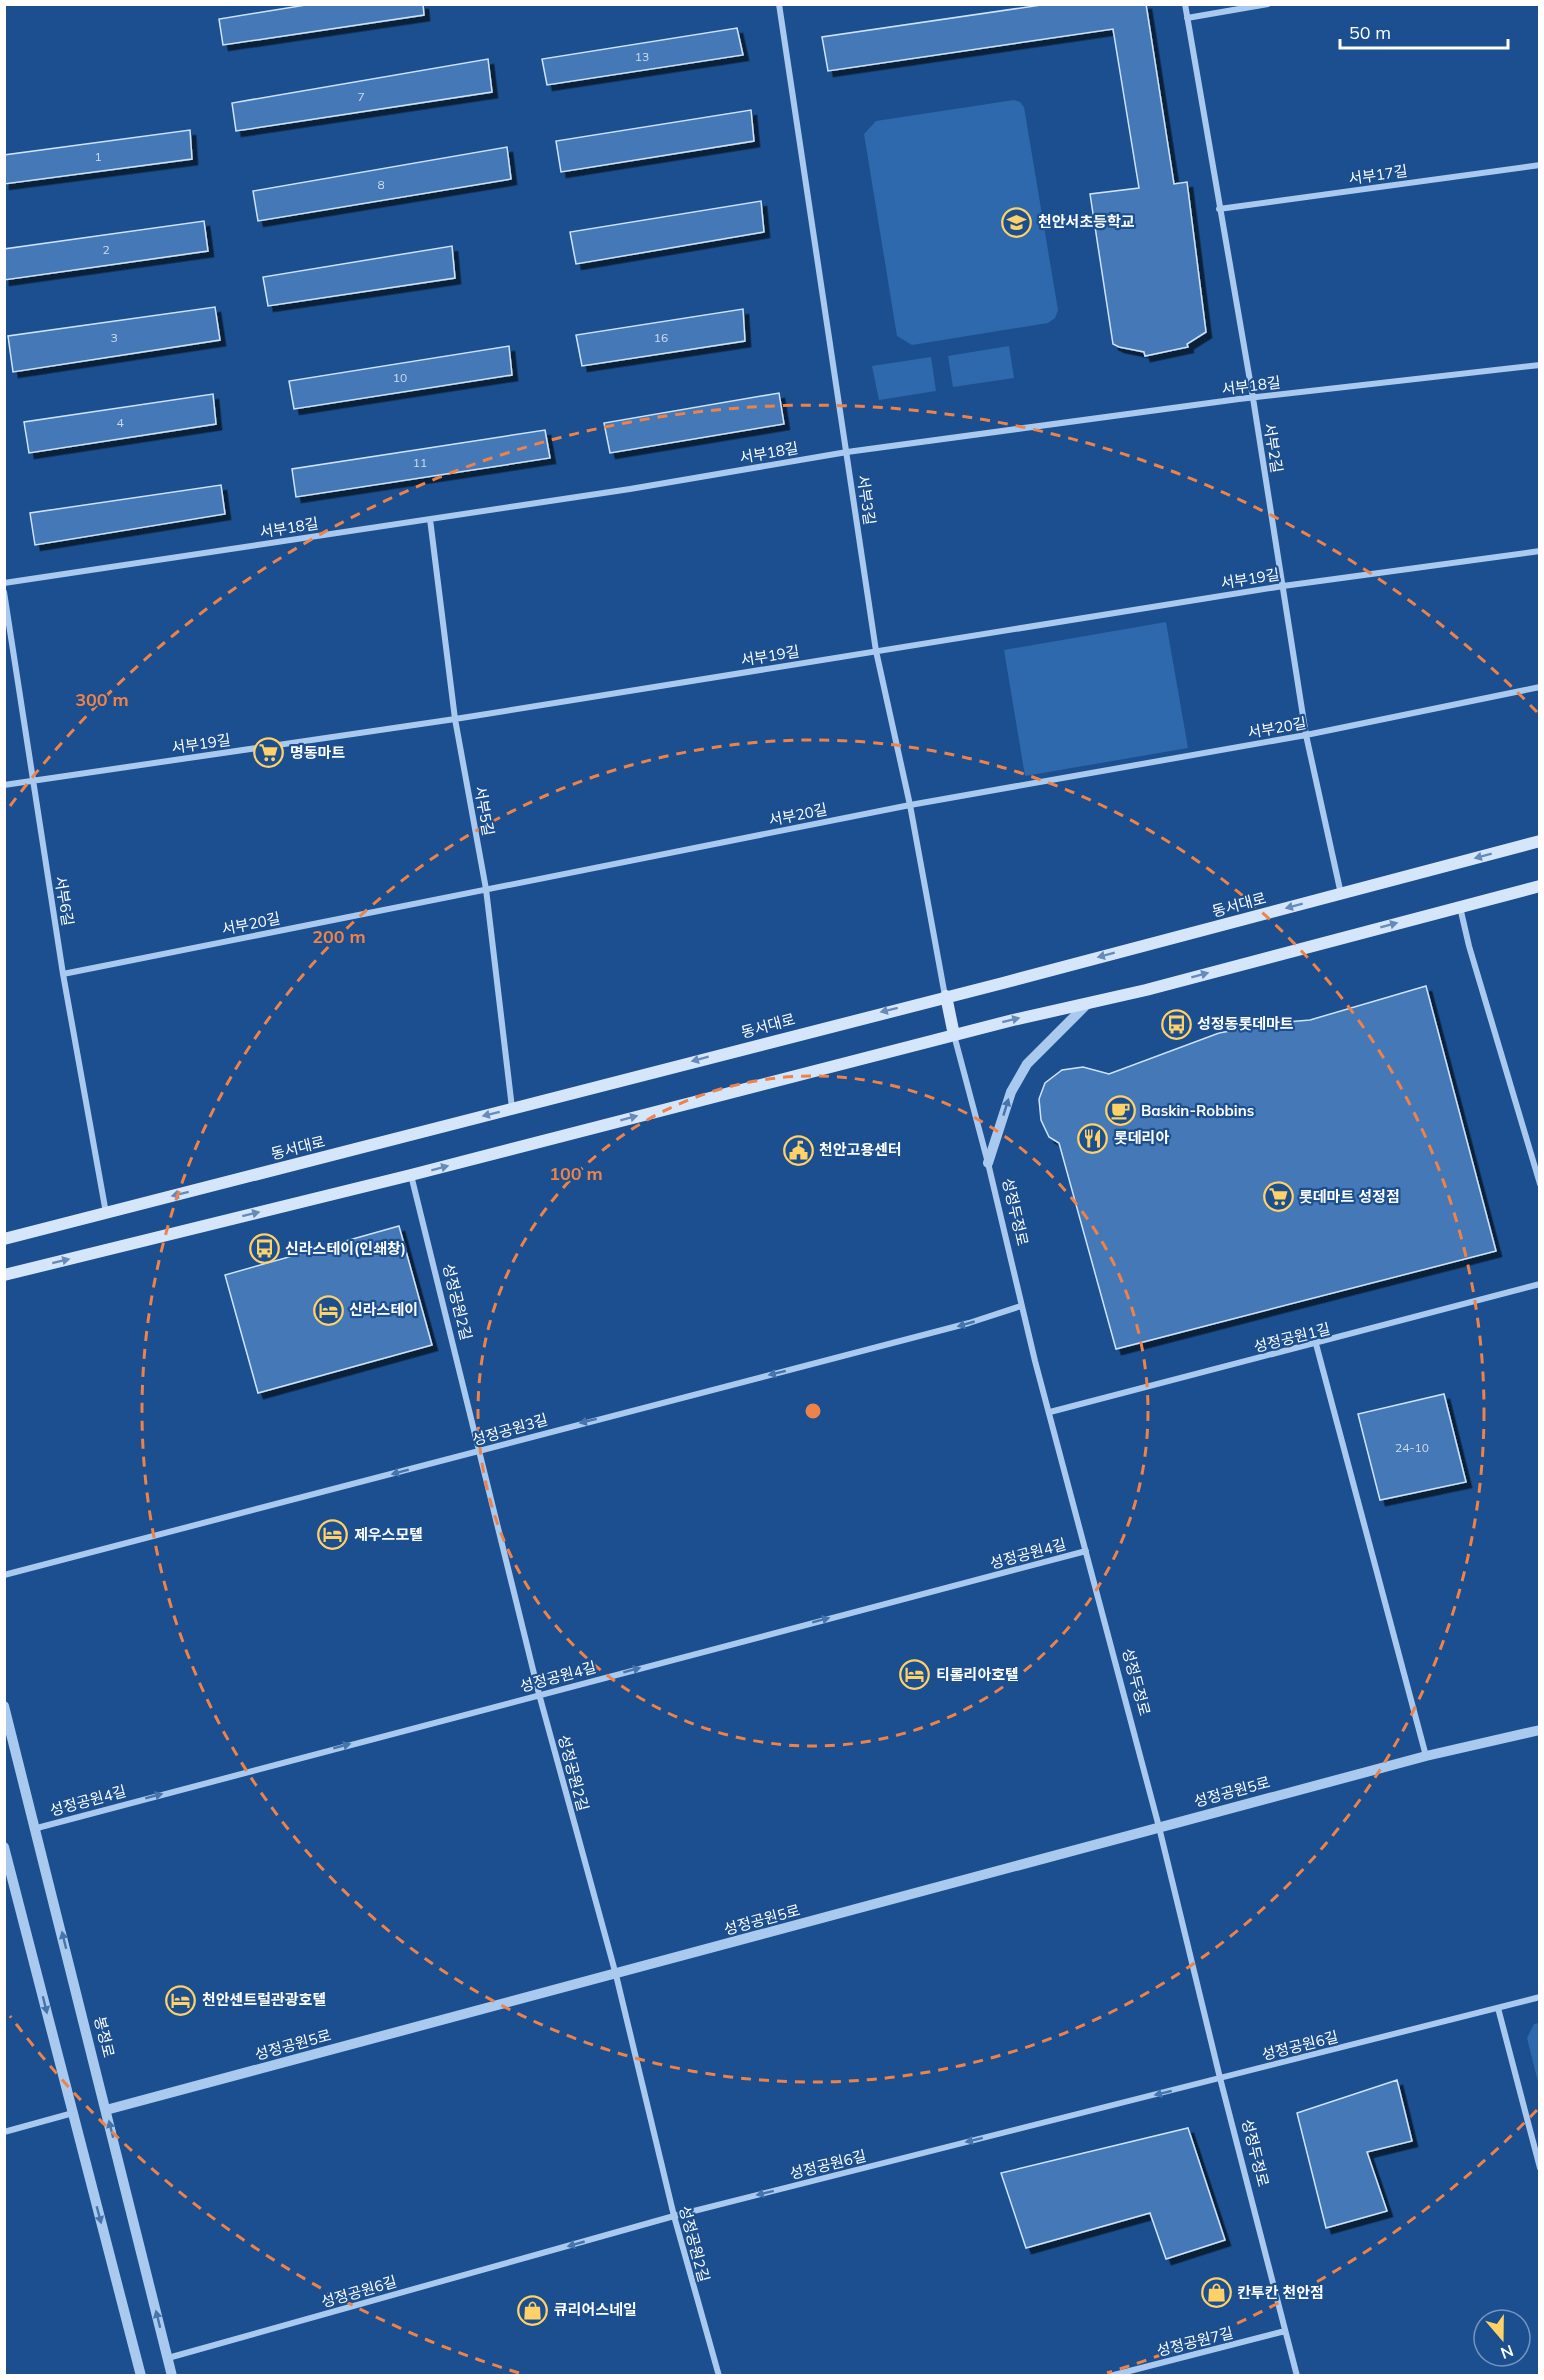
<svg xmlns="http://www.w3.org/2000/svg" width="1544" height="2380" font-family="Mulish,'Noto Sans KR',sans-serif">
  <defs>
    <filter id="shadow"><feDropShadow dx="5.5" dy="5.5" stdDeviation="0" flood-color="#0009"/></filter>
  </defs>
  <rect width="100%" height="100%" fill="#1b4f8f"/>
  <!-- green -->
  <path fill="#2e69ad" d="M1014 100 1020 102 1024 107 1058 310 1055 318 1048 323 912 345 897 336 864 134 876 121Z
    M1009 346 1014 378 953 387 948 356Z
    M931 357 936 391 879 400 872 366Z
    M1166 622 1188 748 1025 776 1004 650Z
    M1539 2023H1540L1539 2086 1527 2038 1534 2024Z"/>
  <!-- building -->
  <path fill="#4478b7" stroke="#cfe3fa" stroke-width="1.5" filter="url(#shadow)" d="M312 4H423L424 15 223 45 219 19Z
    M1048 4H1146L1174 184 1187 182 1206 332 1187 344 1188 347 1145 356 1144 352 1119 347 1113 344 1090 194 1139 188 1113 29 828 71 822 37Z
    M737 28 743 55 547 85 542 59Z
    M488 59 492 92 236 131 232 103Z
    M751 110 754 141 561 172 556 141Z
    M190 130 192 159 4 184V155Z
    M507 147 511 179 258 221 253 191Z
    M761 201 764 232 576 264 570 232Z
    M204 221 208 251 4 280V249Z
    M452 246 455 278 268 306 263 277Z
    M215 307 220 340 13 372 8 336Z
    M743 309 745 341 582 366 576 335Z
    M509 346 512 375 294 409 289 381Z
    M779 393 784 424 610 453 604 423Z
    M213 394 216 424 29 453 24 422Z
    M545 430 550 458 296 497 292 469Z
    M221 485 225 514 35 545 30 513Z
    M1426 986 1496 1251 1116 1349 1059 1143 1049 1137 1041 1120 1039 1099 1045 1083 1062 1070 1083 1067 1109 1074 1219 1033 1275 1023 1310 1020Z
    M399 1226 432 1345 258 1393 225 1275Z
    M1444 1394 1466 1482 1380 1500 1358 1414Z
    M1397 2080 1412 2141 1367 2152 1387 2211 1326 2228 1297 2113Z
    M1188 2128 1225 2240 1166 2259 1150 2213 1026 2248 1001 2173Z"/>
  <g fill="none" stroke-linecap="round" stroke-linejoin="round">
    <!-- minor -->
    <path stroke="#a9c9ee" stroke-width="6" d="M779 4 876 651 910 805 945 996
      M1185 4 1253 398 1306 735 1341 894
      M1187 18 1268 4
      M1219 209 1540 165
      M430 519 455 719 486 889 512 1108
      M4 583 630 489 847 452 1239 399 1540 365
      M4 592 63 974 106 1213
      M4 785 455 719 1283 586 1540 551
      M1460 907 1469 946 1540 1184
      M63 974 910 805 1306 735 1540 687
      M954 1035 988 1163 1035 1361 1159 1827 1220 2078 1297 2376
      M411 1175 539 1694 616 1975 674 2216 719 2376
      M1316 1344 1426 1756
      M1050 1412 1540 1284
      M4 1575 969 1323 1021 1306
      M37 1828 1086 1551
      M1498 2008 1540 2168
      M4 2132 73 2113
      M168 2358 674 2216 1540 1997
      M1110 2376 1285 2331"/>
    <!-- tertiary -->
    <path stroke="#a9c9ee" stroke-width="10" d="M988 1163 1011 1092 1027 1064 1087 1004
      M4 1706 172 2376
      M4 1847 141 2376
      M106 2110 1426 1756 1540 1730"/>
    <!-- secondary -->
    <path stroke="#d6e6fa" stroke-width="12" d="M946 996 954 1035
      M4 1239 1003 983 1540 841
      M4 1275 411 1175 1013 1020 1146 990 1540 886"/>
  </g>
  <!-- one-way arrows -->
  <defs><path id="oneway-solid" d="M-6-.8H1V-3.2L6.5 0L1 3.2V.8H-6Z" transform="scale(1.5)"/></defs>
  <g fill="#668bba">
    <use href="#oneway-solid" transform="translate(1483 856) rotate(165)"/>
    <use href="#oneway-solid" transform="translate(1294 906) rotate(165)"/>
    <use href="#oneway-solid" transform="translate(1389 925) rotate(-15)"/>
    <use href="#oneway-solid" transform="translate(1106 955) rotate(165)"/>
    <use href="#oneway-solid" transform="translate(1200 975) rotate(-15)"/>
    <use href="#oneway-solid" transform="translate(889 1010) rotate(166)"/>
    <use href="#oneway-solid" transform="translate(1011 1020) rotate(-14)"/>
    <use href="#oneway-solid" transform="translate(700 1059) rotate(165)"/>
    <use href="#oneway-solid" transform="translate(491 1114) rotate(166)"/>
    <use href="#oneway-solid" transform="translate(629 1118) rotate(-15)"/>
    <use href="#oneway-solid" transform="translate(440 1168) rotate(-15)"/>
    <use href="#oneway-solid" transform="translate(180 1194) rotate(166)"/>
    <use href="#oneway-solid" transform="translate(251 1214) rotate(-14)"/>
    <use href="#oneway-solid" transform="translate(61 1261) rotate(-14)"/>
  </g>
  <g fill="#4674ac">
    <use href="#oneway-solid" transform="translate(1006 1107) rotate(-73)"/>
    <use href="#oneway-solid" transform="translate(966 1324) rotate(164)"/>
    <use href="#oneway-solid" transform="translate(777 1373) rotate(166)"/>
    <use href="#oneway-solid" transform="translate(588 1421) rotate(166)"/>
    <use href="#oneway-solid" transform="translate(400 1472) rotate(165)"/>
    <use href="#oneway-solid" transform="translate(821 1620) rotate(-15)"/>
    <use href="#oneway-solid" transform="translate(632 1670) rotate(-15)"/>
    <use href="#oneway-solid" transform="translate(342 1746) rotate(-15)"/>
    <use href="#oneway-solid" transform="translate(154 1796) rotate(-15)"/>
    <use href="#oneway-solid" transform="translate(64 1940) rotate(-104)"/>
    <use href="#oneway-solid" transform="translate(45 2005) rotate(76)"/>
    <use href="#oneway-solid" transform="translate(1163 2093) rotate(166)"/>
    <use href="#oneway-solid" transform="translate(111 2129) rotate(-104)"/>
    <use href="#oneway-solid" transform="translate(974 2140) rotate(166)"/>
    <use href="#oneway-solid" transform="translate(765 2193) rotate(166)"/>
    <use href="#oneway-solid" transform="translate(99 2215) rotate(75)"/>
    <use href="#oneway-solid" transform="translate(576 2244) rotate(164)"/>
    <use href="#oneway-solid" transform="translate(158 2319) rotate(-104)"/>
  </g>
  <!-- distance rings -->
  <g fill="none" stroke="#ee8249" stroke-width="3" stroke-dasharray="10 8">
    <circle cx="813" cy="1411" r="335"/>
    <circle cx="813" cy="1411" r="671"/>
    <path d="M1537 2110A1006 1006 0 0 1 1107 2373M519 2373A1006 1006 0 0 1 10 2016M10 806A1006 1006 0 0 1 1537 712"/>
  </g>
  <!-- icons -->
  <defs>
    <symbol id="school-ring" viewBox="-11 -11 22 22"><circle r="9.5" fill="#1b4f8f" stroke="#ffd166" stroke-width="1.5"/><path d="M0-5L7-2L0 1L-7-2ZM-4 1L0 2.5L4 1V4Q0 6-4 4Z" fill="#ffd166"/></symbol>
    <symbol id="supermarket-ring" viewBox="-11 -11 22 22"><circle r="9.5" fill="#1b4f8f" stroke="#ffd166" stroke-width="1.5"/><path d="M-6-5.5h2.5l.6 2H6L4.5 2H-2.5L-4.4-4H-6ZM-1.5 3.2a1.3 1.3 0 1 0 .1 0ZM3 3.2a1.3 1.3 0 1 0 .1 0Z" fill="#ffd166"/></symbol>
    <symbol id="bus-ring" viewBox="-11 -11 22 22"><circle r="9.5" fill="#1b4f8f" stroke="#ffd166" stroke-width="1.5"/><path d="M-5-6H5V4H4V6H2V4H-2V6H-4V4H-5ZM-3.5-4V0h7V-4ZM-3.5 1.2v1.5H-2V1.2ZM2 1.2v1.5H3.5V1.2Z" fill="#ffd166"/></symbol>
    <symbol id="cafe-ring" viewBox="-11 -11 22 22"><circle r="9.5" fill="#1b4f8f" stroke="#ffd166" stroke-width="1.5"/><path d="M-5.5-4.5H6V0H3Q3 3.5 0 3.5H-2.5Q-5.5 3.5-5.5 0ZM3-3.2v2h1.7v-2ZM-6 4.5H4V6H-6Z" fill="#ffd166"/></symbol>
    <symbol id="restaurant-ring" viewBox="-11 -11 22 22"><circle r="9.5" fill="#1b4f8f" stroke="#ffd166" stroke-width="1.5"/><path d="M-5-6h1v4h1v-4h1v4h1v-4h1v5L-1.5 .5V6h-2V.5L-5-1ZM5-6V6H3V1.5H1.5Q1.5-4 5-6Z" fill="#ffd166"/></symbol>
    <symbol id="civic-ring" viewBox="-11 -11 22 22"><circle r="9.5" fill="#1b4f8f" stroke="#ffd166" stroke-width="1.5"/><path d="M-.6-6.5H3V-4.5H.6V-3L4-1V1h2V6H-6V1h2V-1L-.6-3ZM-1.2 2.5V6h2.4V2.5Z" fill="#ffd166"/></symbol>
    <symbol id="hotel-ring" viewBox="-11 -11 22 22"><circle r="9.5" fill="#1b4f8f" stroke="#ffd166" stroke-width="1.5"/><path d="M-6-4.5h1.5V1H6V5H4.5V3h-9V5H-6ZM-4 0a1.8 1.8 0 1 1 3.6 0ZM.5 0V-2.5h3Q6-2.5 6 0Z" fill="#ffd166"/></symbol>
    <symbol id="shop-ring" viewBox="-11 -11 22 22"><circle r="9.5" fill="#1b4f8f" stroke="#ffd166" stroke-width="1.5"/><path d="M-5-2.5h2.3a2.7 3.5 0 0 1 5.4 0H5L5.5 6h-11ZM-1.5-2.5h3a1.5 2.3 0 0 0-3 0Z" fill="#ffd166"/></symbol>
  </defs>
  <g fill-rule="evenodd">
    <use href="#school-ring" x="1000" y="206" width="33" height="33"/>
    <use href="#supermarket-ring" x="252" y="736" width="33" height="33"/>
    <use href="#bus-ring" x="1160" y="1008" width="33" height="33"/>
    <use href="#cafe-ring" x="1104" y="1094" width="33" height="33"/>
    <use href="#restaurant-ring" x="1076" y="1122" width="33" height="33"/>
    <use href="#civic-ring" x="782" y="1134" width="33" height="33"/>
    <use href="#supermarket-ring" x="1262" y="1180" width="33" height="33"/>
    <use href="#bus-ring" x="248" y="1232" width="33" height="33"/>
    <use href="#hotel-ring" x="312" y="1294" width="33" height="33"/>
    <use href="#hotel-ring" x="316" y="1518" width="33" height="33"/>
    <use href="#hotel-ring" x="898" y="1658" width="33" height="33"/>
    <use href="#hotel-ring" x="164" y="1984" width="33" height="33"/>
    <use href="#shop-ring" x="1200" y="2276" width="33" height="33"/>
    <use href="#shop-ring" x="516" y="2294" width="33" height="33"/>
  </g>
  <g text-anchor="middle" stroke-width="4.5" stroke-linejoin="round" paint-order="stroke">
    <!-- number labels -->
    <g font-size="12" fill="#d0dded">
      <text x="642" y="61">13</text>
      <text x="361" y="101">7</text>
      <text x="98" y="161">1</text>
      <text x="381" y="189">8</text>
      <text x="106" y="254">2</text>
      <text x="114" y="342">3</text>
      <text x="661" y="342">16</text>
      <text x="400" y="382">10</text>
      <text x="120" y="427">4</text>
      <text x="420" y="467">11</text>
      <text x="1412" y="1452">24-10</text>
    </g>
    <!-- street labels -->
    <g font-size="15" fill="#fff" stroke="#1b4f8f">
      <text transform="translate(1378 175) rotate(-8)" y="5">서부17길</text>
      <text transform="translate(1251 386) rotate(-7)" y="5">서부18길</text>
      <text transform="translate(1273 448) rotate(81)" y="5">서부2길</text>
      <text transform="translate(769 453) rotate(-10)" y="5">서부18길</text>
      <text transform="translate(866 500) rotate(82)" y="5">서부3길</text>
      <text transform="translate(289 528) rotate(-9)" y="5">서부18길</text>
      <text transform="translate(1250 579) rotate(-9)" y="5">서부19길</text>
      <text transform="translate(770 656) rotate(-9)" y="5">서부19길</text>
      <text transform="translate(1277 728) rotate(-10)" y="5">서부20길</text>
      <text transform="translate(201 744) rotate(-8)" y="5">서부19길</text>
      <text transform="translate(484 811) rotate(80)" y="5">서부5길</text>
      <text transform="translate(798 815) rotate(-11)" y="5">서부20길</text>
      <text transform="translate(64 901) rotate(81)" y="5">서부6길</text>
      <text transform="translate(1239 905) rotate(-15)" y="5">동서대로</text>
      <text transform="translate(251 924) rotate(-11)" y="5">서부20길</text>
      <text transform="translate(768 1026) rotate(-15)" y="5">동서대로</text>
      <text transform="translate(298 1148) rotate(-14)" y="5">동서대로</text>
      <text transform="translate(1015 1212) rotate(77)" y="5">성정두정로</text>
      <text transform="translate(457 1302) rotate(76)" y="5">성정공원2길</text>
      <text transform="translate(1292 1338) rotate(-14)" y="5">성정공원1길</text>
      <text transform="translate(510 1430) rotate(-16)" y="5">성정공원3길</text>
      <text transform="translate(1028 1554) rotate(-15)" y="5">성정공원4길</text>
      <text transform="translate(558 1677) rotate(-15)" y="5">성정공원4길</text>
      <text transform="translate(1136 1682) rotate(75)" y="5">성정두정로</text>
      <text transform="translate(573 1773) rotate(75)" y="5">성정공원2길</text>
      <text transform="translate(1232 1792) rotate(-15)" y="5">성정공원5로</text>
      <text transform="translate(88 1801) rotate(-15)" y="5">성정공원4길</text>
      <text transform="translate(762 1920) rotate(-15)" y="5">성정공원5로</text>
      <text transform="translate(104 2037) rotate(76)" y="5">봉정로</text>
      <text transform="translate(293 2045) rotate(-15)" y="5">성정공원5로</text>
      <text transform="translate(1300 2046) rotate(-14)" y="5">성정공원6길</text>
      <text transform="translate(1255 2153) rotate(76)" y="5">성정두정로</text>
      <text transform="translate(828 2165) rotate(-14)" y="5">성정공원6길</text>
      <text transform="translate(694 2244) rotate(75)" y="5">성정공원2길</text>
      <text transform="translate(359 2292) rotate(-16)" y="5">성정공원6길</text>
      <text transform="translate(1195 2342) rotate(-14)" y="5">성정공원7길</text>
    </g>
    <!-- poi labels -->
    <g font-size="15" font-weight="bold" fill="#fff" stroke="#1b4f8f" text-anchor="start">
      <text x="1038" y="227">천안서초등학교</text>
      <text x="290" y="758">명동마트</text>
      <text x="1197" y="1029">성정동롯데마트</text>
      <text x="1141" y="1116">Baskin-Robbins</text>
      <text x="1114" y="1143">롯데리아</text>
      <text x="819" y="1155">천안고용센터</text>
      <text x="1299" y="1202">롯데마트 성정점</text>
      <text x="285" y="1254">신라스테이(인쇄창)</text>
      <text x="349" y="1315">신라스테이</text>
      <text x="354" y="1540">제우스모텔</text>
      <text x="936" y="1680">티롤리아호텔</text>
      <text x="202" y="2005">천안센트럴관광호텔</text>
      <text x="1237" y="2298">칸투칸 천안점</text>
      <text x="554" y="2315">큐리어스네일</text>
    </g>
  </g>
  <circle cx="813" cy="1411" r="9" fill="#ee8249" stroke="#1b4f8f" stroke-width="3"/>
  <g font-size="18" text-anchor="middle" font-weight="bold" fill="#ee8249" stroke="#1b4f8f" stroke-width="4.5" stroke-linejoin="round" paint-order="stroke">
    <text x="102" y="706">300 m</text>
    <text x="339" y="943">200 m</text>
    <text x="576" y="1180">100 m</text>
  </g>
  <!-- border -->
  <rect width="1544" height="2380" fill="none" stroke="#ffffff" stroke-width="12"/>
  <!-- north arrow -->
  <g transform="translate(1502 2338) rotate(160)"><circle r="28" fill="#1b4f8f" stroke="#7695bc" stroke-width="1.5"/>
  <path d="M0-4.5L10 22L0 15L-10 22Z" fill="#ffd166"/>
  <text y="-9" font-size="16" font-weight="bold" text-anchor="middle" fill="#ffffff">N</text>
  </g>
  <!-- scale -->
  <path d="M1340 39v9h168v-9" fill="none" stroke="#ffffff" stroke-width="3"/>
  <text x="1349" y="39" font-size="18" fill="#ffffff" stroke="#1b4f8f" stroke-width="4.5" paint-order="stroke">50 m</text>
</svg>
